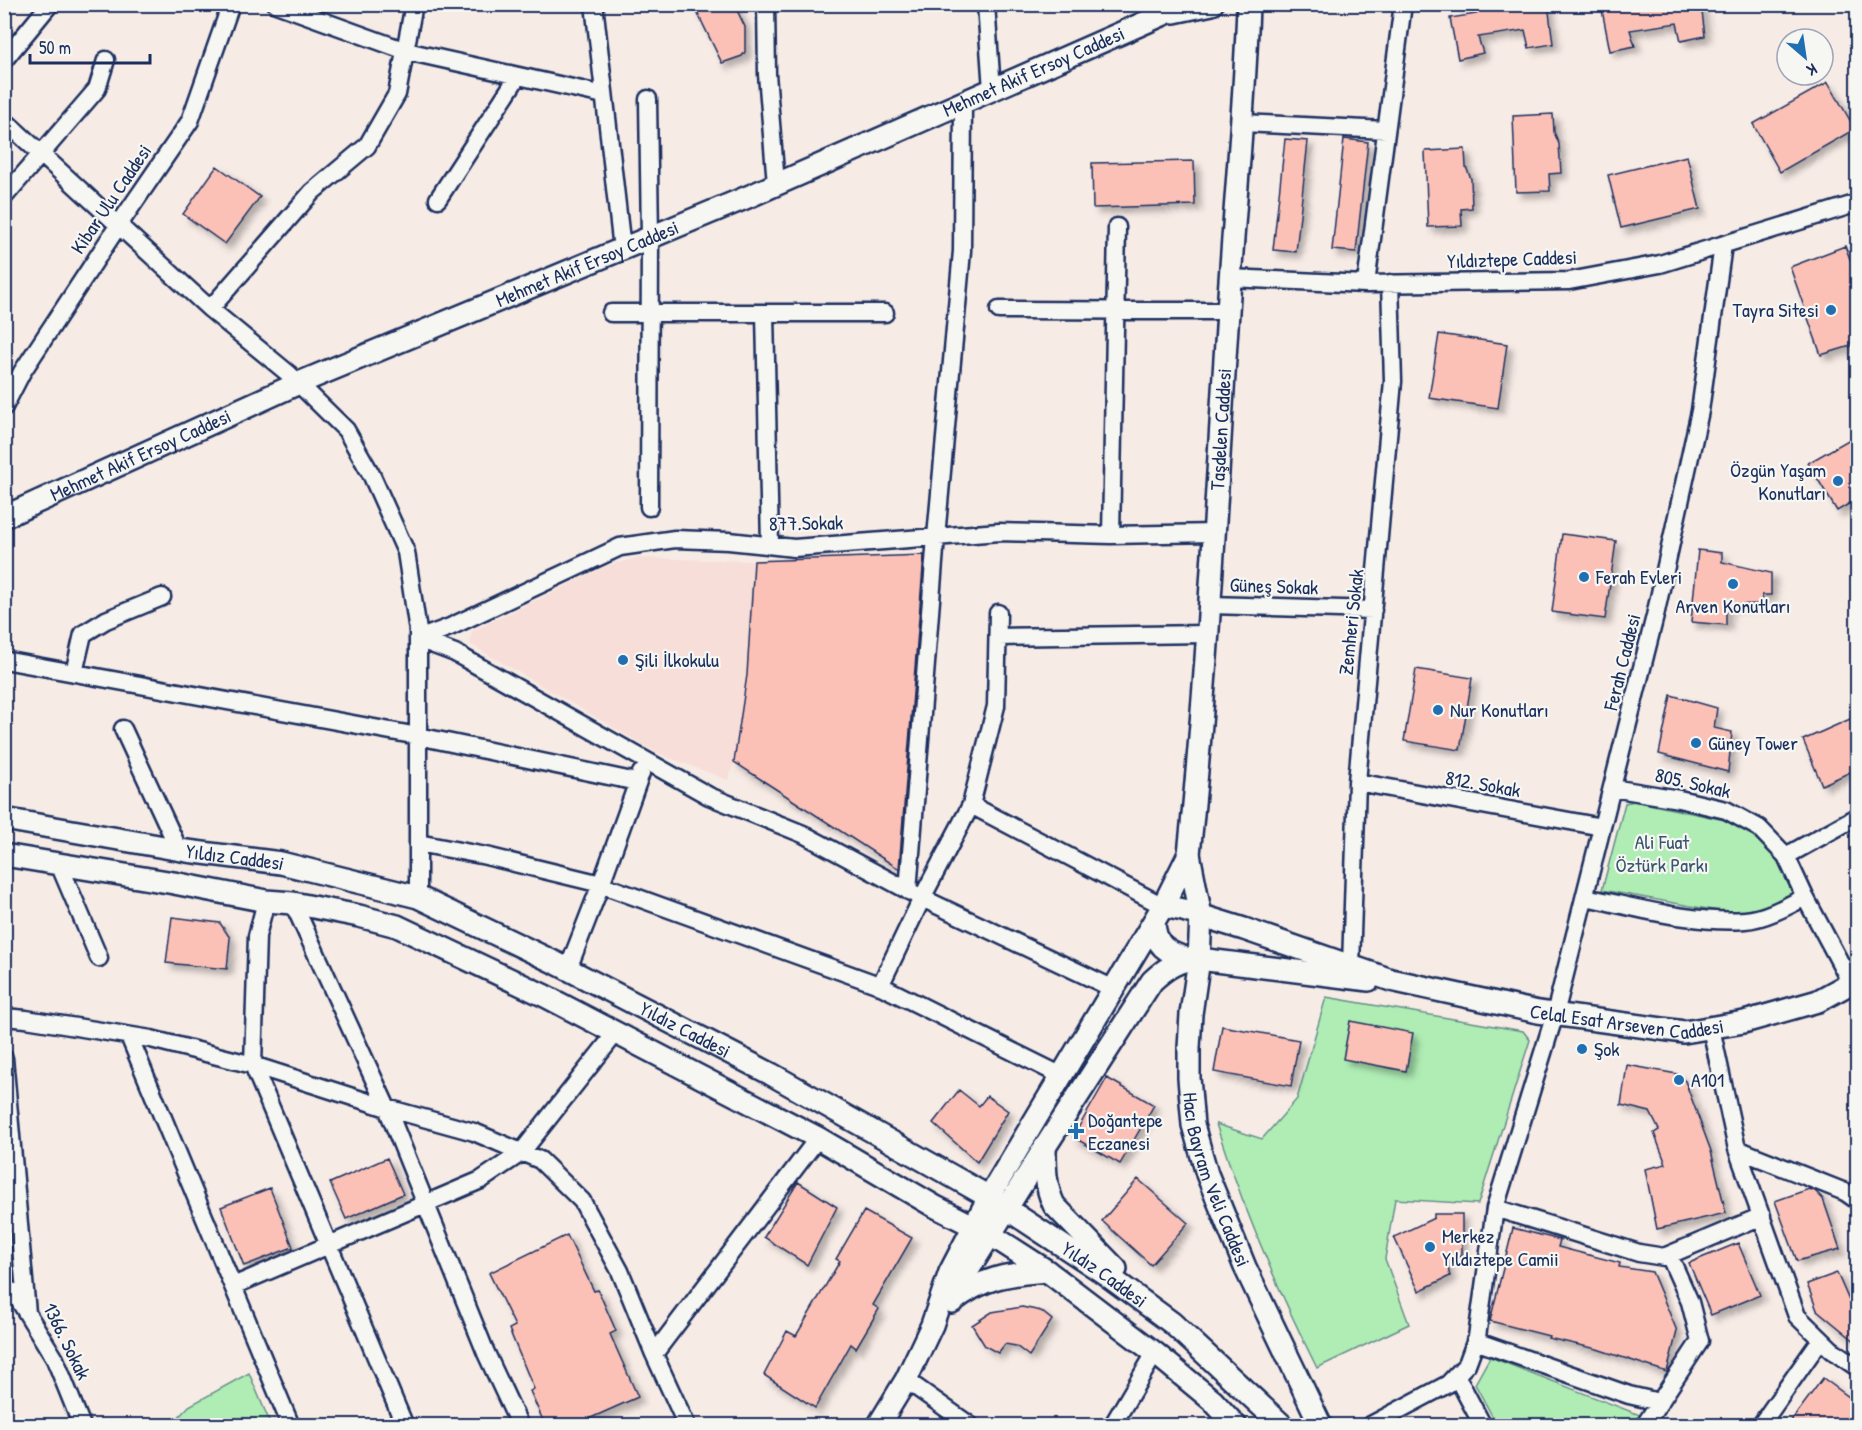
<svg xmlns="http://www.w3.org/2000/svg" width="1862" height="1430" font-family="'Patrick Hand',sans-serif">
  <defs>
    <filter id="shadow"><feDropShadow dx="5.5" dy="5.5" stdDeviation="3" flood-color="#0004"/></filter>
  </defs>
  <rect width="100%" height="100%" fill="#f7ebe6"/>
  <filter id="ink" filterUnits="userSpaceOnUse"><feTurbulence type="fractalNoise" baseFrequency=".0167" numOctaves="2"/><feDisplacementMap in="SourceGraphic" scale="12" xChannelSelector="R" yChannelSelector="G"/><feConvolveMatrix kernelMatrix="1 2 1 2 8 2 1 2 1" color-interpolation-filters="sRGB"/></filter>
  <g filter="url(#ink)">
    <!-- built -->
    <path fill="#f8ded8" d="M637 558 754 561 747 675 734 762 728 780 657 753 470 644 472 631 609 565Z"/>
    <!-- green -->
    <path fill="#afedb4" stroke="#658e89" stroke-width="1.5" d="M1634 801 1739 823 1756 833 1773 849 1796 892 1767 908 1735 914 1602 890 1625 803Z
      M1326 997 1523 1031 1530 1040 1478 1204 1395 1199 1385 1259 1409 1324 1317 1368C1277 1288 1243 1208 1216 1124L1262 1139 1297 1099Z
      M1490 1357 1640 1415 1633 1425H1497L1475 1384Z
      M249 1373 271 1425H171L189 1406Z"/>
    <!-- building -->
    <path fill="#fcc1b6" stroke="#1b2f5e" stroke-width="1.5" filter="url(#shadow)" d="M703 4H734L745 27V52L742 56 722 63 695 8Z
      M1484 4H1520L1523 7 1548 4 1553 44 1529 48 1525 30 1478 37 1483 53 1458 59 1450 18 1476 14Z
      M1630 4H1701L1705 36 1681 41 1677 23 1630 30 1635 46 1610 51 1602 10 1628 7Z
      M1828 82 1855 129 1780 172 1753 124Z
      M1553 114 1554 132 1559 144 1561 173 1549 174 1550 191 1516 192 1513 116Z
      M1285 139 1308 141 1296 252 1273 250Z
      M1344 139 1368 142 1356 252 1332 250Z
      M1465 149 1466 167 1471 179 1472 208 1461 209 1462 226 1428 227 1425 151Z
      M1687 156 1700 209 1621 228 1608 175Z
      M1194 161 1195 205 1093 208 1092 163Z
      M217 166 260 197 225 244 183 214Z
      M1845 246 1857 277V344L1821 355 1790 267Z
      M1439 334 1507 344 1498 408 1429 398Z
      M1857 435V499L1837 511 1808 463Z
      M1562 534 1616 541 1605 619 1552 612Z
      M1698 550 1722 553V562L1771 573V595H1762L1763 604 1726 605V625L1691 622Z
      M924 555 899 869 734 762 747 675 754 561Z
      M1416 669 1472 678 1460 750 1404 741Z
      M1671 695 1717 708 1714 728 1732 732 1728 772 1659 754Z
      M1857 716V769L1822 785 1803 740Z
      M172 917 220 923 230 938 227 969 166 963Z
      M1350 1021 1413 1033 1406 1071 1343 1059Z
      M1222 1026 1299 1040 1291 1086 1214 1072Z
      M1627 1065 1677 1074 1685 1081 1711 1151 1726 1213 1657 1229 1645 1169 1666 1164 1654 1133 1659 1130 1650 1112 1621 1105Z
      M1107 1078 1154 1105 1120 1164 1073 1137Z
      M959 1090 979 1106 987 1096 1008 1111 977 1162 933 1123Z
      M387 1158 403 1194 346 1219 330 1183Z
      M1138 1179 1188 1223 1151 1265 1102 1221Z
      M798 1182 837 1207 807 1265 764 1237Z
      M270 1188 293 1247 244 1266 221 1207Z
      M1809 1189 1815 1191 1823 1199 1840 1249 1797 1261 1775 1201Z
      M864 1211 912 1238 873 1305 879 1309 856 1348 851 1344 815 1408 764 1375 787 1331 796 1336 840 1261 836 1259Z
      M1434 1214H1462V1256L1446 1260 1450 1276 1419 1291 1394 1237 1434 1218Z
      M1513 1228 1560 1240 1558 1247 1620 1263 1619 1267 1652 1272 1677 1331 1667 1372 1597 1349 1548 1338 1549 1336 1490 1321Z
      M567 1235 594 1291 598 1290 616 1331 610 1334 638 1397 575 1425H545L530 1391 534 1389 509 1329 515 1326 489 1273Z
      M1738 1243 1760 1295 1711 1315 1689 1263Z
      M1837 1273 1857 1319V1343L1817 1310 1807 1284Z
      M1022 1307 1041 1311 1052 1320 1029 1356 1016 1346 1005 1344 998 1353 985 1346 972 1325 992 1312Z
      M1823 1378 1857 1403V1425H1788Z"/>
    <g fill="none" stroke-linecap="round" stroke-linejoin="round">
      <defs>
        <path id="minor" d="M276 4 406 51 604 95
          M594 4 622 249
          M766 4 767 74 776 184
          M986 4 992 90
          M4 60 50 4
          M648 99 650 238 649 507
          M4 120 210 309 289 374 346 430 371 474 406 552 418 631V897
          M1242 123 1386 130
          M4 197 97 89 106 60
          M438 199 518 76
          M1230 278 1366 284 1569 281 1660 264 1858 203
          M1366 284 1403 4
          M210 309 312 192 367 146 397 94 414 4
          M999 310 1228 311
          M611 313H885
          M765 314 770 545
          M4 407 22 372 118 226 190 121 231 4
          M1111 535 1117 227
          M1210 605 1373 610
          M998 637 1208 634
          M418 639 450 627 620 547 675 539 729 541 794 548 999 532 1111 535 1215 533
          M418 639 455 653 709 796 803 834 922 898 1114 989
          M4 660 418 736 637 782
          M74 673 83 634 106 620 162 597
          M123 729 179 850
          M1357 782 1602 827
          M1612 788 1679 799 1726 810 1759 828 1786 856 1805 897 1851 983
          M971 805 1163 906
          M418 843 486 856 597 883 879 985 1062 1076
          M1786 856 1858 816
          M59 864 99 958
          M908 891 936 537 962 251 963 103
          M1585 897C1634 907 1694 924 1745 920 1764 919 1788 906 1805 897
          M266 901 257 936 253 1065 405 1426
          M293 903 387 1108 486 1353 520 1426
          M1351 966 1357 782 1393 381 1390 283
          M568 969 601 884 641 773
          M880 986 922 898 971 805 996 706 998 613
          M4 1017 26 1019 151 1039 253 1065 387 1108 474 1132 540 1160 582 1201 620 1271 654 1354 687 1426
          M1711 1028 1737 1149 1845 1192 1858 1201
          M129 1036 291 1426
          M4 1058 27 1313
          M1737 1149 1797 1316 1832 1350 1858 1368
          M1495 1208 1639 1253 1664 1257 1762 1216
          M233 1286 481 1180 521 1153 615 1034
          M4 1289 14 1292 55 1359 82 1426
          M1475 1341 1629 1395 1659 1402
          M654 1354 818 1138
          M1456 1375 1483 1426
          M906 1380 971 1426
          M1112 1426 1155 1353
          M1369 1426 1448 1384 1467 1364 1477 1337 1495 1208 1555 1014 1655 616 1700 411 1723 245
          M1644 1426 1700 1341 1690 1302 1669 1255
          M1760 1426 1821 1339"/>
        <g id="major">
          <path d="M1174 12 1212 4"/>
          <path id="s1" d="M4 517 299 383 750 196 1187 4"/>
          <path id="s2" d="M4 819 187 851 281 863 418 897 558 964 771 1074 989 1197 1104 1273 1172 1323 1283 1426"/>
          <path id="s3" d="M1189 854C1208 674 1216 493 1228 312 1234 209 1245 107 1248 4"/>
          <path d="M4 855 174 883 266 901 293 903 359 916 397 926 545 996 818 1138 934 1206 991 1235 1047 1271 1155 1353 1213 1401 1236 1426"/>
          <path id="s4" d="M1163 906 1183 910 1244 929 1391 980 1538 1012 1684 1032 1744 1022 1818 1001 1858 979"/>
          <path d="M1154 922C1155 946 1166 952 1188 959"/>
          <path d="M1045 1147C1045 1168 1045 1186 1054 1205L1116 1269"/>
          <path d="M949 1301 1045 1147 1152 981C1166 968 1179 959 1199 959L1369 980"/>
          <path d="M952 1302C983 1277 1008 1274 1047 1271"/>
          <path id="s5" d="M878 1426 906 1380 932 1325 950 1272 989 1197 1163 906 1189 854 1201 916 1199 959 1191 1014 1189 1048V1078L1193 1125 1207 1174 1245 1267 1321 1426"/>
        </g>
      </defs>
      <!-- minor casing -->
      <use href="#minor" stroke="#1b2f5e" stroke-width="21"/>
      <!-- major casing -->
      <use href="#major" stroke="#1b2f5e" stroke-width="26"/>
      <!-- minor -->
      <use href="#minor" stroke="#f6f6f2" stroke-width="16"/>
      <!-- major -->
      <use href="#major" stroke="#f6f6f2" stroke-width="21"/>
    </g>
  </g>
  <!-- markers -->
  <g fill="#1f6fb2" stroke="#f6f6f2" stroke-width="2">
    <circle cx="1831" cy="310" r="6"/>
    <circle cx="1838" cy="481" r="6"/>
    <circle cx="1584" cy="577" r="6"/>
    <circle cx="1733" cy="584" r="6"/>
    <circle cx="623" cy="660" r="6"/>
    <circle cx="1438" cy="710" r="6"/>
    <circle cx="1696" cy="743" r="6"/>
    <circle cx="1582" cy="1049" r="6"/>
    <circle cx="1679" cy="1080" r="6"/>
    <path d="M1073 1122h6v6h6v6h-6v6h-6v-6h-6v-6h6z"/>
    <circle cx="1430" cy="1247" r="6"/>
  </g>
  <g text-anchor="middle" stroke-width="4.5" stroke-linejoin="round" paint-order="stroke">
    <!-- street labels -->
    <g font-size="20" fill="#1b2f5e" stroke="#f6f6f2">
      <text dy="7" stroke="none"><textPath href="#s1" startOffset="1122">Mehmet Akif Ersoy Caddesi</textPath></text>
      <text transform="translate(111 199) rotate(-56)" y="7">Kibar Ulu Caddesi</text>
      <text transform="translate(1512 259) rotate(-2)" y="7">Yıldıztepe Caddesi</text>
      <text dy="7" stroke="none"><textPath href="#s1" startOffset="636">Mehmet Akif Ersoy Caddesi</textPath></text>
      <text dy="7" stroke="none"><textPath href="#s3" startOffset="426">Taşdelen Caddesi</textPath></text>
      <text dy="7" stroke="none"><textPath href="#s1" startOffset="150">Mehmet Akif Ersoy Caddesi</textPath></text>
      <text transform="translate(806 523) rotate(-1)" y="7">877.Sokak</text>
      <text transform="translate(1274 586) rotate(2)" y="7">Güneş Sokak</text>
      <text transform="translate(1351 622) rotate(-84)" y="7">Zemheri Sokak</text>
      <text transform="translate(1622 662) rotate(-76)" y="7">Ferah Caddesi</text>
      <text transform="translate(1693 783) rotate(13)" y="7">805. Sokak</text>
      <text transform="translate(1483 784) rotate(10)" y="7">812. Sokak</text>
      <text dy="7" stroke="none"><textPath href="#s2" startOffset="234">Yıldız Caddesi</textPath></text>
      <text dy="7" stroke="none"><textPath href="#s4" startOffset="480">Celal Esat Arseven Caddesi</textPath></text>
      <text dy="7" stroke="none"><textPath href="#s2" startOffset="720">Yıldız Caddesi</textPath></text>
      <text dy="7" stroke="none"><textPath href="#s5" startOffset="984">Hacı Bayram Veli Caddesi</textPath></text>
      <text dy="7" stroke="none"><textPath href="#s2" startOffset="1206">Yıldız Caddesi</textPath></text>
      <text transform="translate(67 1341) rotate(64)" y="7">1366. Sokak</text>
    </g>
    <!-- poi labels -->
    <g font-size="20" fill="#1b2f5e" stroke="#f6f6f2" text-anchor="start">
      <text x="1819" y="317" text-anchor="end">Tayra Sitesi</text>
      <text x="1826" y="477" text-anchor="end">Özgün Yaşam<tspan x="1826" dy="23">Konutları</tspan></text>
      <text x="1596" y="584">Ferah Evleri</text>
      <text x="1733" y="613" text-anchor="middle">Arven Konutları</text>
      <text x="635" y="667">Şili İlkokulu</text>
      <text x="1450" y="717">Nur Konutları</text>
      <text x="1708" y="750">Güney Tower</text>
      <text x="1594" y="1056">Şok</text>
      <text x="1691" y="1087">A101</text>
      <text x="1088" y="1127">Doğantepe<tspan x="1088" dy="23">Eczanesi</tspan></text>
      <text x="1442" y="1243">Merkez<tspan x="1442" dy="23">Yıldıztepe Camii</tspan></text>
    </g>
    <!-- park labels -->
    <g font-size="20" fill="#39556f" stroke="#f6f6f2">
      <text x="1662" y="849">Ali Fuat<tspan x="1662" dy="23">Öztürk Parkı</tspan></text>
    </g>
  </g>
  <!-- margin -->
  <rect width="1862" height="1430" fill="none" stroke="#f6f6f2" stroke-width="24"/>
  <rect x="12" y="12" width="1838" height="1406" fill="none" stroke="#1b2f5e" stroke-width="2" filter="url(#ink)"/>
  <!-- north arrow -->
  <g transform="translate(1805 57) rotate(151)"><circle r="28" fill="#f6f6f2" stroke="#9ea6b7" stroke-width="1.5"/>
  <path d="M0-4.5L10 22L0 15L-10 22Z" fill="#1f6fb2"/>
  <text y="-9" font-size="16" font-weight="bold" text-anchor="middle" fill="#1b2f5e">K</text>
  </g>
  <!-- scale -->
  <path d="M30 54v9h120v-9" fill="none" stroke="#1b2f5e" stroke-width="3"/>
  <text x="39" y="54" font-size="18" fill="#1b2f5e" stroke="#f6f6f2" stroke-width="4.5" paint-order="stroke">50 m</text>
</svg>
